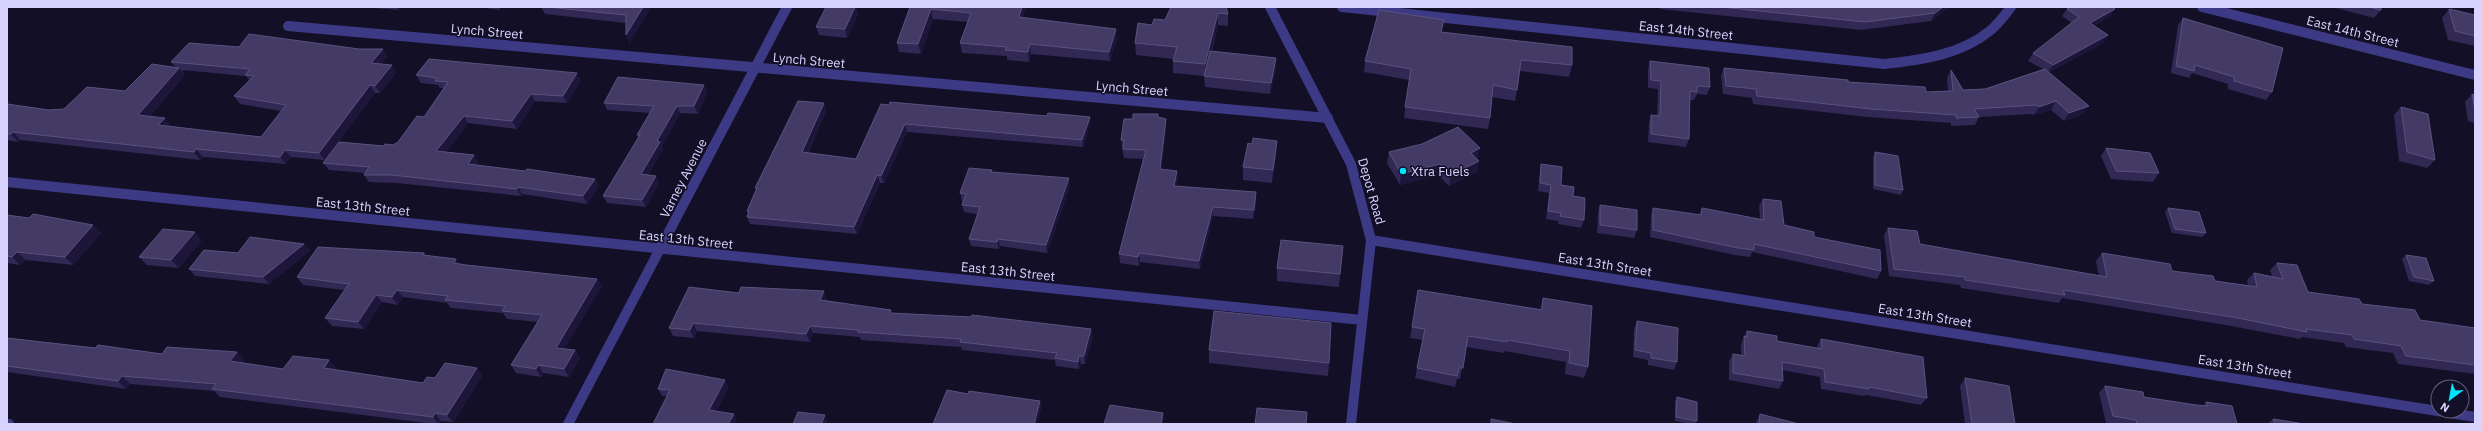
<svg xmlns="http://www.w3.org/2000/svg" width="2482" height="431" font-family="'IBM Plex Sans',sans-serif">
  <rect width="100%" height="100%" fill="#130f26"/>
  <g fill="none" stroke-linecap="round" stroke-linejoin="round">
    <!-- minor -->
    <path stroke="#3d3a85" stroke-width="10" d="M1270 7 1351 164 1371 240 1351 424
      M1342 7 1884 64C1921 60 1961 55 1991 30 1998 24 2005 15 2011 7
      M2202 7 2475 75
      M288 26 1328 118
      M7 182 1362 320
      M1371 240 2475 417
      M7 424H9
      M568 424 787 7"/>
  </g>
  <!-- wall -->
  <path fill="#312854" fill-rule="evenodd" d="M373 7H401L399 10 374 8Z
    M477 7H501L499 10Z
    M541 7H550H547H651L629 43 626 23 545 14Z
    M910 7 1023 17 1117 38 1110 61 1031 54 1029 62 1007 60V56L962 53 960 43 968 22 933 19 921 54 899 52 897 43Z
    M1171 7 1228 14V26L1218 25 1212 51 1276 69 1270 94 1205 87 1204 76 1173 73V59L1136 55 1135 43 1152 25 1165 20Z
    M1660 7H1950L1931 21 1861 30 1660 9Z
    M2332 7H2381V10L2374 18Z
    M2067 9H2115L2110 16 2094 26 2108 35 2103 43 2049 72 2083 114 2064 121 2051 110 2034 115 2032 114 1979 117 1975 125 1951 126V123L1867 117 1753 104 1752 98 1723 94 1721 76 1724 68 1848 82 1926 92 1948 91 1947 78 1951 70 1963 90 1985 89 2043 69 2028 61 2033 53 2072 23 2062 16Z
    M2449 9 2475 15V46L2448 40 2442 18Z
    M858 14 847 38 819 35 816 27Z
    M2183 18 2272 92 2266 100 2228 89V84L2192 73 2189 78 2171 73 2178 25Z
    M1443 32 1572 65 1569 77 1520 71 1517 90 1515 101 1492 97 1490 118 1488 129 1404 118 1409 80 1364 72 1365 61Z
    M239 47 387 56 381 64 396 73 380 93H375L325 160 291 157 286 164 203 157 200 160 20 140 18 142 7 140V100L12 105 49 110 64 109 125 91 175 67 171 62ZM182 70 246 76 249 80 234 96 240 104 281 111 261 137 170 126 171 125 150 116 185 75Z
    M1650 61 1710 87 1707 95 1697 94 1694 100H1690L1689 139 1686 147 1648 142 1649 123 1651 115 1657 116 1658 89 1648 88V69Z
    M416 75 581 80 567 103 535 101 517 129 468 123 446 152 474 155 478 162 477 165 525 171 595 179 599 186 587 204 522 194 521 196 397 183 369 182 364 175 365 173 329 170 323 163 384 146 393 145 398 142 424 117 444 88H440L438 85 421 83Z
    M707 92 698 114 680 113 662 146 663 149 648 175 659 183 646 207 607 203 603 196 638 138 637 135 650 113 607 110 604 103Z
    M2472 94 2475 95V123L2468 121 2465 102Z
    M824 103 826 111 808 153 856 159 889 105 1047 116 1090 117V124L1083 147 907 132 884 183H880L857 234 750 224 747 217 748 214 747 211 756 190 755 188Z
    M2401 107 2435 160 2427 168 2399 161 2394 115Z
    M1158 114V117L1166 119V128L1161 169 1178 179 1176 186 1256 192V201L1253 219 1213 216 1200 269 1140 262 1139 266 1120 263 1119 254 1143 159 1124 158 1121 140 1133 119Z
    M1277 141 1276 155 1272 183 1243 180V167L1252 144Z
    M2106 148 2159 173 2153 182 2111 179 2101 156Z
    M1389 152 1478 159 1477 172 1449 186 1438 175 1400 185 1387 163Z
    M1875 152 1903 190 1901 195 1873 189V157Z
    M1541 164 1561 185 1573 196 1584 220 1581 228 1558 224V221L1546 219 1549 193 1538 191 1540 172Z
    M993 172 1070 186 1047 253 1000 246 999 249 971 246 969 239 977 214 964 212 962 205 963 201H962L960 193Z
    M1763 199 1784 225 1814 237 1881 271 1877 279 1752 252 1750 257 1735 255 1650 237 1651 215 1653 208 1699 215 1702 208 1760 219 1759 206Z
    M1600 205 1637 230 1634 238 1597 233 1598 213Z
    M2168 208 2206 233 2202 237 2172 233 2165 212Z
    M7 215 101 233 73 265 26 260 20 265 7 263Z
    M1888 228 1920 244 2099 276 2096 261 2102 253 2215 281 2248 285 2247 280 2254 273 2272 276 2270 270 2277 263 2308 292 2362 304 2420 320 2475 328V374L2398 364 2393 353 2346 347 2344 343 2302 337 2300 339 2231 326 2062 298 2059 303 1961 288 1960 285 1889 276 1884 235Z
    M202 240 179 268 147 265 139 257Z
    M304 244 310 251 269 284 195 276 189 269 238 253Z
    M1343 246 1339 287 1277 281V268Z
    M424 253 426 255 460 264 597 279 602 286 564 349 575 350 580 358 569 377 543 373 541 377 516 373 511 365 538 322 507 319 503 313 451 308 447 303 403 297 398 305 382 302 364 329 332 326 325 318 344 290 303 285 297 277Z
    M2406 255 2434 281 2429 285 2409 281 2402 259Z
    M1418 290 1540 309 1543 298 1588 367 1584 378 1565 374 1566 362 1505 351 1504 353 1466 347 1460 379H1457L1455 387 1415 378 1423 340 1410 338Z
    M739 293 827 299 826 300 892 313 1093 337 1085 364H1081L1079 369 1056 366 1055 360 962 350 961 347 861 340 860 337 813 333 810 342 697 331 694 338 673 336 669 328Z
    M1637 321 1677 362 1674 370 1648 365V360L1633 357 1634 329Z
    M1747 331 1777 341 1817 348V346L1821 339 1927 398 1921 405 1866 395 1864 396 1821 389 1820 377 1782 370 1783 381 1779 389 1729 380V361L1733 354 1741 355V344Z
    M7 338 95 348 162 354 237 352 244 360 242 363 283 369 329 360 336 368 335 370 423 383 435 378 477 368 482 376 453 422 441 421 439 424H434L220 397 214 391 130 384 126 389 7 372Z
    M1209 350 1329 363 1328 376 1209 363Z
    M1965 378 2015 424H1965L1960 386Z
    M2105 386 2144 397 2203 406 2206 402 2237 424H2110L2106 423 2099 393Z
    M729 387 716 411 737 420 667 396H662L658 389Z
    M1677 397 1697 421 1695 424H1691L1675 421V401Z
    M1760 414 1799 424H1756V422Z
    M2273 419 2305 424H2267Z"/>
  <!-- shaded-wall -->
  <path fill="#1d163a" d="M397 7H401L399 10Z
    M643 7H651L629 43 626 35Z
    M855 7H856L858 14 847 38 845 29Z
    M1022 7H1027L1020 27 1019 17Z
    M1943 7H1950L1931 21 1935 13Z
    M931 9 933 19 921 54 918 44Z
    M2115 9 2110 16 2085 31 2090 23Z
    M1218 13V25L1205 76V64Z
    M1116 29 1117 38 1110 61 1109 52Z
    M2108 35 2103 43 2048 72 2053 65Z
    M1030 44 1031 54 1029 62 1028 52Z
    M383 49 387 56 376 71 371 63Z
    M1276 58V69L1270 94 1271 83Z
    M392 65 396 73 380 93 375 86Z
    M179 68 185 75 145 123 138 115Z
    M577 73 581 80 567 103 563 96Z
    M370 85 375 93 325 160 319 153Z
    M704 85 707 92 698 114 694 106Z
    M531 94 535 101 517 129 512 121Z
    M7 100 14 107 7 109Z
    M2056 101 2051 110 2034 115 2039 107Z
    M824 103 826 111 804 160 802 152Z
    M677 106 680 113 662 146 663 149 644 182 641 174 657 141Z
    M2089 106 2083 114 2064 121 2069 113Z
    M464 116 468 123 441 159 436 151Z
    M1090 117V124L1083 147 1082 140Z
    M165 118 171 125 165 132 158 125Z
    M1166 119V128L1160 178V169Z
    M905 124 907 132 884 183 881 176Z
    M13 132 20 140 18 142 11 134Z
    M1277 141 1276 155 1272 183 1273 170Z
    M1480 148 1478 159 1471 153Z
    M196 149 203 157 200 160 194 152Z
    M285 150 291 157 286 164 280 157Z
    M474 155 478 162 472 171 468 164Z
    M1479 161 1477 172 1449 186 1451 175Z
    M1440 164 1438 175 1400 185 1401 174Z
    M1177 171 1178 179 1174 194V186Z
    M877 175 880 183 857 234 854 227Z
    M656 176 659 183 646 207 642 200Z
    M1069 178 1070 186 1047 253 1046 245Z
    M595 179 599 186 587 204 583 196Z
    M518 187 522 194 521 196 517 189Z
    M1256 192V201L1253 219Z
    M1213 207V216L1200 269 1199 261Z
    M93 225 101 233 73 265 65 257Z
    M195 232 202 240 179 268 171 260Z
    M998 239 1000 246 999 249 997 242Z
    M304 244 310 251 269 284 263 277Z
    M17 252 26 260 20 265 12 257Z
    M1139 253 1140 262 1139 266 1138 257Z
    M456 259 461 266 454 263Z
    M597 279 602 286 561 355 556 348Z
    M397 290 403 297 398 305 392 297Z
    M824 291 827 299 823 307 820 300Z
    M376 295 382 302 364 329 358 322Z
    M693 323 697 331 694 338 690 330Z
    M810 326 813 333 810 342 806 334Z
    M1091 329 1093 337 1085 364 1084 356Z
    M575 350 580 358 569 377 564 369Z
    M237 352 244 360 237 369 230 361Z
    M1079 356 1081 364 1079 369 1078 362Z
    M329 360 336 368 331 376 324 368Z
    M538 365 543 373 541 377 536 369Z
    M477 368 482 376 453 422 447 415Z
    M122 376 130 384 126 389 118 381Z
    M725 380 729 387 713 416 709 410Z
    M1040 401 1042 407 1037 424H1034Z
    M435 413 441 421 439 424H438L433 417Z
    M1163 413 1164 420 1163 424H1161Z
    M734 414 737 420 735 424H728Z
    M825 415 828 423 827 424H821Z"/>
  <!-- building -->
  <path fill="#433a66" stroke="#5a527e" d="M547 7H643L626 35V15Z
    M826 7H855L845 29 816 27Z
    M910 7H1022L1019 17 1116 29 1109 52 1030 44 1028 52 1005 50 1007 47 960 43 971 13 931 9 918 44 897 43Z
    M1171 7H1226L1228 14 1218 13 1205 64 1173 61 1177 47 1135 43 1138 23 1152 25 1154 19 1165 20Z
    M1721 7H1943L1935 13 1865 22Z
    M2070 7H2112L2115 9 2090 23 2108 35 2053 65 2033 53 2079 17 2067 9Z
    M2369 7H2381V10Z
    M2449 9 2475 15V36L2455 31Z
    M1379 10 1444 20 1441 32 1572 47V65L1521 60 1517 90 1493 85 1490 118 1405 107 1411 69 1365 61Z
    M2183 18 2283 48 2272 92 2234 81V77L2195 65 2194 71 2176 66Z
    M249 34 359 49H383L371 63 392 65 375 86 370 85 319 153 285 150 280 157 196 149 194 152 13 132 11 134H7V104L49 110 64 109 87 87 125 91 152 64 179 68 138 115 165 118 158 125 261 137 286 105 234 96 254 76 245 75 250 69 171 62 189 43 239 47Z
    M1210 51 1276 58 1271 83 1204 76Z
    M429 59 577 73 563 96 531 94 512 121 464 116 436 151 474 155 468 164 525 171 527 169 595 179 583 196 518 187 517 189 392 175H364L369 167 323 163 339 142 384 146 385 144 393 145 398 142 417 116 424 117 448 82 435 81 437 78 416 75Z
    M1650 61 1709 68 1710 87 1697 86V92L1690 91 1689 139 1651 134V115L1660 116 1661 81 1651 80Z
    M1724 68 1848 80V82L1925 87 1926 92 1953 91 1951 70 1963 90 1985 89 2045 69 2089 106 2069 113 2056 101 2039 107 2037 105 1974 109 1979 117 1956 118V115L1871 109 1757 96 1756 89 1726 86Z
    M618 77 704 85 694 106H677L657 141 660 142 641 174 656 176 642 200 603 196 640 135H637L654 106 604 103Z
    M2472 94 2475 95V111Z
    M798 101 824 103 802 152 856 159 881 104 889 105 890 102 1047 116 1048 113 1090 117 1082 140 905 124 881 176 877 175 854 227 747 217 749 211H747L757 188H755Z
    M2401 107 2428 114 2435 160 2407 152Z
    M1133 114H1158V117L1166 119 1160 169 1177 171 1174 186 1256 192 1254 210 1213 207 1199 261 1139 253 1138 257 1119 254 1146 150 1123 149 1124 140H1121L1124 119H1133Z
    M1458 127 1480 148 1471 153 1479 161 1451 175 1440 164 1401 174 1389 152 1422 144Z
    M1253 138 1277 141 1273 170 1243 167 1248 143 1252 144Z
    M2106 148 2150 153 2159 173 2116 171Z
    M1875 152 1898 156 1903 190 1875 185Z
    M1541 164 1562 167 1561 185 1574 187 1573 196 1585 198 1584 220 1560 216 1561 213 1548 211 1551 185 1540 183Z
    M969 168 992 170 991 172 1069 178 1046 245 998 239 997 242 969 239 980 207 962 205 966 194 960 193Z
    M1763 199 1781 201 1784 225 1814 232V237L1880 250 1881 271 1754 244V250L1738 248 1653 230V208L1701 215 1702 208 1764 220Z
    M1600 205 1637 210V230L1600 225Z
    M2168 208 2199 212 2206 233 2175 229Z
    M33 214 93 225 65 257 17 252 12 257 7 256V215L29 218Z
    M1888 228 1917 231 1920 244 2107 277 2102 253 2170 264 2172 271 2213 276 2215 281 2257 287 2254 273 2283 279 2277 263 2297 265 2308 292 2359 299 2362 304 2415 310 2420 320 2475 328V365L2406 356 2401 346 2354 339 2352 335 2306 329 2307 332 2238 318 2063 290 2065 295 1965 280V277L1894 269Z
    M163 229 195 232 171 260 139 257Z
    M250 237 304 244 263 277 189 269 204 250 238 253Z
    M1281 240 1343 246 1340 274 1277 268Z
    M318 247 424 253 423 255 456 259 454 263 466 265 597 279 556 348 575 350 564 369 538 365 536 369 511 365 542 315 502 311 505 306 445 300 448 296 397 290 392 297 376 295 358 322 325 318 349 284 297 277Z
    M2406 255 2426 258 2434 281 2414 277Z
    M689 287 739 293 741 287 824 291 820 300 891 310 890 313 971 317 972 315 1091 329 1084 356H1079L1078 362 1055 358 1057 353 960 342 961 339 858 332 859 330 810 326 806 334 693 323 690 330 669 328Z
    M1418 290 1542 310 1543 298 1592 306 1588 367 1569 363 1570 351 1507 340V342L1468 336 1463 368H1459L1457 376 1417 368 1425 329 1412 327Z
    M1214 311 1331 323 1329 363 1209 350Z
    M1637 321 1678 328 1677 362 1651 358V353L1635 350Z
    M1747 331 1777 336V341L1822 349 1821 339 1923 357 1927 398 1869 387V389L1825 382 1824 369 1782 362 1783 381 1733 373V354L1745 356 1744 336 1747 337Z
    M7 338 95 348 98 345 162 354 167 347 237 352 230 361 283 369 293 356 329 360 324 368 423 383 427 377 435 378 445 363 477 368 447 415 435 413 433 417 212 389 216 384 122 376 118 381 7 366Z
    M666 369 725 380 709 410 734 414 728 424H653L670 390 658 389Z
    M1965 378 2009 386 2015 424H1972Z
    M2105 386 2143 392 2144 397 2196 405 2208 406 2206 402 2232 406 2237 424H2137L2136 420 2113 416Z
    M947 390 968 394 969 391 1040 401 1034 424H933Z
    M1677 397 1697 402V421L1676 417Z
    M1110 405 1163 413 1161 424H1104Z
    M1257 408 1307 412 1306 424H1255Z
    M798 412 825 415 821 424H793Z
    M1760 414 1799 424H1759Z
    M1491 419 1516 424H1491Z
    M2273 419 2305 424H2275Z"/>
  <!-- markers -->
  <circle fill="#00e5ff" stroke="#130f26" stroke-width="1.5" cx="1403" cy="171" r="4"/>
  <g text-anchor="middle" stroke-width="3" stroke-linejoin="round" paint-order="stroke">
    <!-- street labels -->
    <g font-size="13" fill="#d9d4ff" stroke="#130f26">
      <text transform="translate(1686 30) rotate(6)" y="5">East 14th Street</text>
      <text transform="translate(487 31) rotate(5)" y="5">Lynch Street</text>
      <text transform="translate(2353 31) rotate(14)" y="5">East 14th Street</text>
      <text transform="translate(809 60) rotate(5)" y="5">Lynch Street</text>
      <text transform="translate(1132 88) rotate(5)" y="5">Lynch Street</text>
      <text transform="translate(683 178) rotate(-63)" y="5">Varney Avenue</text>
      <text transform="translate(1372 191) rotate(74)" y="5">Depot Road</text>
      <text transform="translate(363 206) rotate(6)" y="5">East 13th Street</text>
      <text transform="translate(686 239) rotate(6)" y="5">East 13th Street</text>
      <text transform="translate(1605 264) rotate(9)" y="5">East 13th Street</text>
      <text transform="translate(1008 271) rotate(6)" y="5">East 13th Street</text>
      <text transform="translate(1925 315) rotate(9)" y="5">East 13th Street</text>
      <text transform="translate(2245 366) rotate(9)" y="5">East 13th Street</text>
    </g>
    <!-- poi labels -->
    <g font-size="13" fill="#d9d4ff" stroke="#130f26" text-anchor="start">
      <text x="1411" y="176">Xtra Fuels</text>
    </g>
  </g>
  <!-- border -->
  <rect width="2482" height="431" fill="none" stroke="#d9d4ff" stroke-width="16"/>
  <!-- north arrow -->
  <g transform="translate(2450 399) rotate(212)"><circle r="19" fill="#130f26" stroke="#625e7d"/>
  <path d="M0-3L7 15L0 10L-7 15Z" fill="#00e5ff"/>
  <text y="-6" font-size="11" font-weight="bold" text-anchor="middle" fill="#d9d4ff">N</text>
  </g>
</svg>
